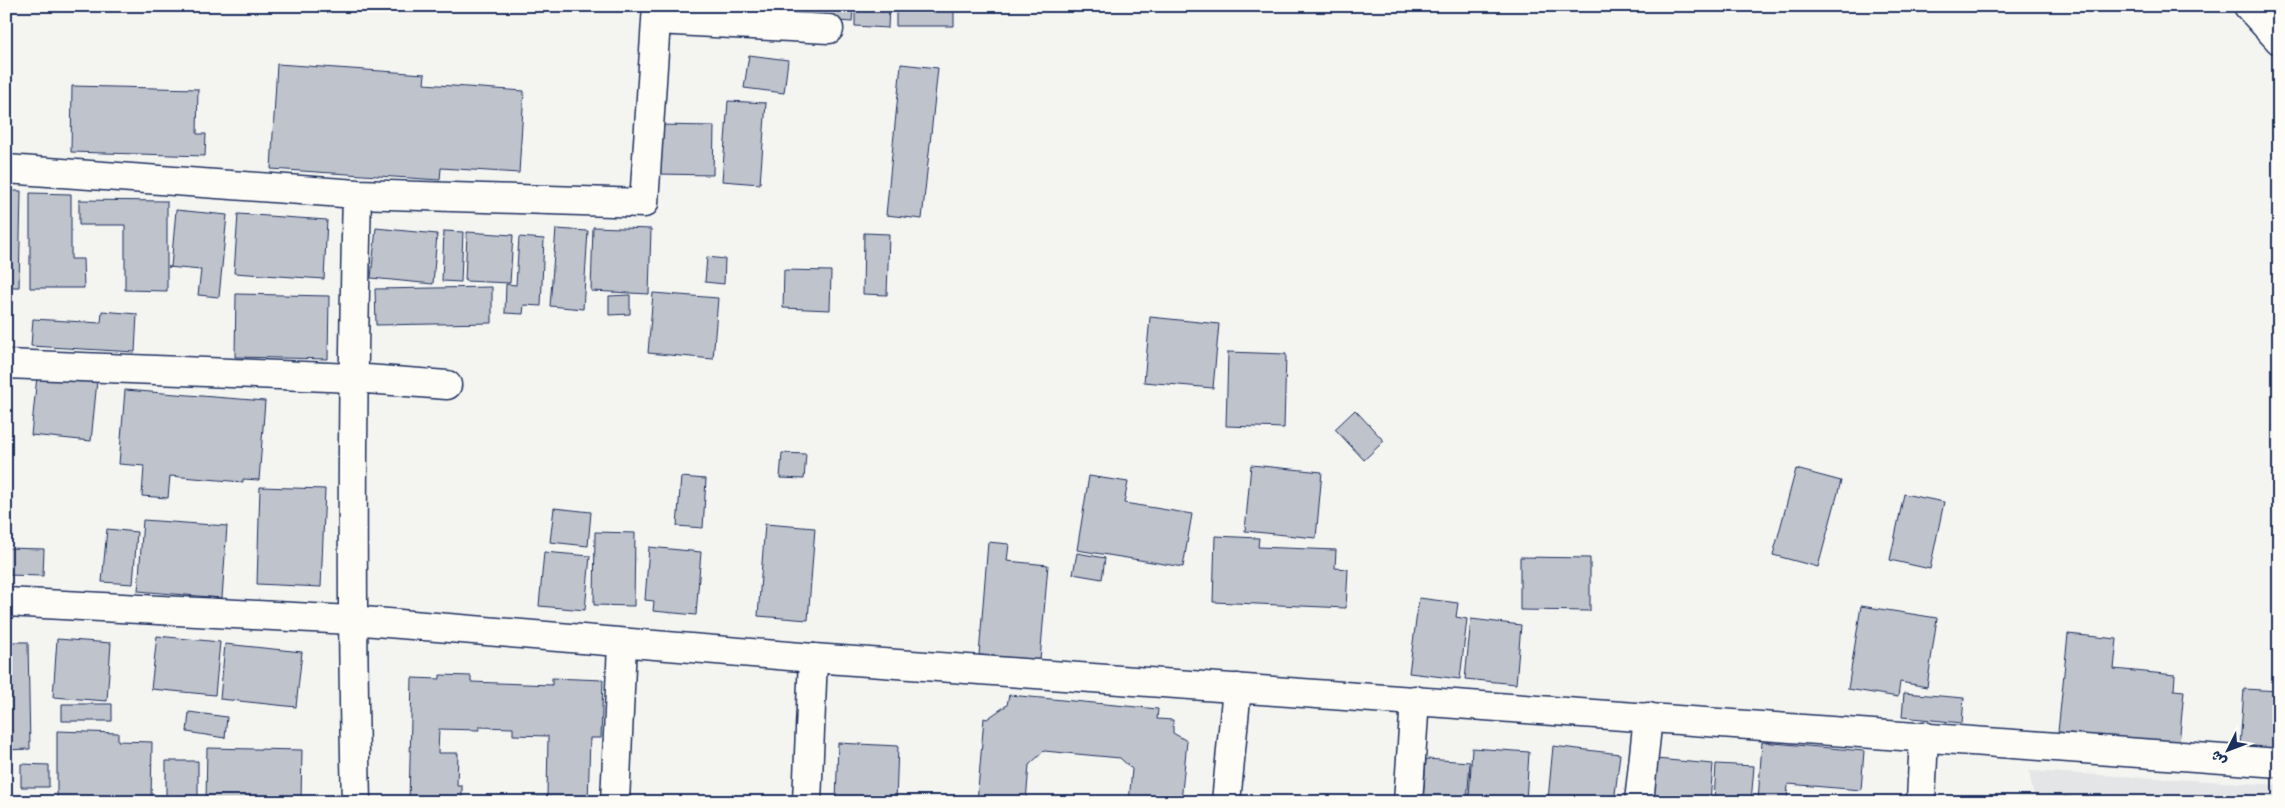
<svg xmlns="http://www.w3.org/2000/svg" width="2285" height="808" font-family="'Comic Neue','Playpen Sans Arabic',sans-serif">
  <rect width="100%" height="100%" fill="#f4f4f1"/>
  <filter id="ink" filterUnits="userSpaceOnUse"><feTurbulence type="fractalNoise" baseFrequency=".02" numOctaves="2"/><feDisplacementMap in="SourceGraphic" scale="10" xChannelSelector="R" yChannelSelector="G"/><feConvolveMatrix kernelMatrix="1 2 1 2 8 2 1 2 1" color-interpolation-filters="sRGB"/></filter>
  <g filter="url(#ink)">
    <!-- built -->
    <path fill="#e4e5e6" d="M2029 771 2279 785V802H2035Z"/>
    <!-- building -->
    <path fill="#bfc3cc" stroke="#1b2f5e" d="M687 6H786L785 14 687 9Z
      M826 6H853L852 22 825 20Z
      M855 6H889L888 28 855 26Z
      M896 6H954V26H896Z
      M749 55 788 60 784 93 744 88Z
      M277 64 425 74 424 84 524 91 519 173 441 168 440 180 271 169Z
      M901 64 938 68 922 219 886 215Z
      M72 86 198 89 197 134H206L205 156 71 152Z
      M728 101 766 103 760 184 722 181Z
      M658 125 714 126 713 175 657 174Z
      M6 191H21L19 287H6Z
      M30 193 71 194V259H83L84 288H30Z
      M79 200 167 201V291L125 290V225H79Z
      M176 210 227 215 219 297 198 295 201 270 168 267H171Z
      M238 214 327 220 324 279 234 273Z
      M593 227 651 229 649 294 591 291Z
      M376 228 437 234 433 284 371 278Z
      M556 229 588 231 583 309 550 306Z
      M444 231 463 232 461 282 442 281Z
      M467 232 513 235 510 283 465 281Z
      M864 233 889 234 887 295 863 294Z
      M519 237 544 239 541 306 524 305 523 314 505 313 506 284 516 285Z
      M707 257 725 259 724 284 705 282Z
      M784 270 831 271 830 310 783 308Z
      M492 287V323L376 325 375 289Z
      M653 293 718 298 713 359 648 353Z
      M236 294 329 296 328 359 235 357Z
      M630 295V314L609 315V296Z
      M102 311 137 314 135 352 31 346 33 319 101 323Z
      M1150 317 1219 324 1213 388 1144 382Z
      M1228 352 1286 354 1284 428 1226 426Z
      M37 376 97 381 91 441 31 435Z
      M6 386 10 427 6 428Z
      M125 390 265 401 259 480 243 479V482L170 476 168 498 142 496 144 466 119 464Z
      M1355 410 1384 441 1364 460 1335 429Z
      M782 453 806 454 804 479 780 478Z
      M1251 465 1322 472 1316 538 1245 531Z
      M1796 469 1841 481 1818 567 1773 555Z
      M1089 476 1128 482 1124 503 1192 514 1183 567 1077 550Z
      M681 477 706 479 703 528 677 526Z
      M260 487 325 489 321 587 257 584Z
      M1904 494 1944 502 1930 569 1890 560Z
      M554 508 591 512 588 546 550 542Z
      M143 520 227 526 222 598 138 591Z
      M765 524 815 528 808 620 758 616Z
      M107 529 137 532 133 584 102 582Z
      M595 532 635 533 634 606 594 605Z
      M1215 536 1259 538 1258 547 1336 550 1335 568 1348 569 1346 608 1213 602Z
      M988 542 1009 544 1007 561 1048 565 1040 660 979 655Z
      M649 547 701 552 696 615 653 611 654 601 645 600Z
      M6 548 44 549 43 576 6 575Z
      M544 552 590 556 585 610 539 606Z
      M1077 553 1105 558 1102 579 1073 574Z
      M1520 557 1590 558V611L1520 610Z
      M1419 598 1458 603 1456 617 1467 619 1460 679 1409 673Z
      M1861 606 1937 618 1927 687 1900 682 1898 697 1848 689Z
      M1471 619 1521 625 1516 684 1465 679Z
      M2068 634 2117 639 2114 669 2175 675 2174 690 2184 691 2179 744 2058 732Z
      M157 636 220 642 215 695 151 689Z
      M57 639 111 643 107 701 53 697Z
      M6 642H28L30 749 6 750Z
      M225 644 302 652 296 707 220 699Z
      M440 675 471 676V682L552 685V678L603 680 601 738H590L588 802H537V797H547L548 736 513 735V728L479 727V730L439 729 438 753H458L457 786H462V802H409L412 678 440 679Z
      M2244 689 2279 691V749L2240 747Z
      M1904 693 1964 698 1962 723 1902 717Z
      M1009 695 1158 709 1157 719 1173 720V733L1187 741 1181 802H1129L1132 769 1120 758 1044 751 1029 765 1026 802H977L984 718 987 719 1007 705Z
      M62 704H112V721H62Z
      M189 712 227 717 225 738 187 732Z
      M57 731 118 733V741L152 742 151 802H57Z
      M1762 742 1864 751 1861 790 1788 784 1787 802H1758Z
      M838 743 898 746 896 802H836Z
      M1553 746 1620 754 1614 802 1548 800Z
      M207 748 302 750 301 802H206Z
      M1472 748 1529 752 1526 802 1469 799Z
      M1426 759 1470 762 1467 802H1471H1423Z
      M1656 759 1713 764 1710 802H1653Z
      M166 761H198V802H166Z
      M21 764 49 765V787H21Z
      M1716 764 1754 766 1751 802H1714Z
      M2064 797 2109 801 2064 802Z"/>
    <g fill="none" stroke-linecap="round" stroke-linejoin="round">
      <defs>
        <path id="minor" d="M657 20 829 29
          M6 169 357 194 644 203 657 6
          M6 364 353 378 447 385
          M356 802C351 599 352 397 357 194
          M615 802 622 644
          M807 802 813 658
          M1226 802 1237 688
          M1408 802 1415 700
          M1639 802 1648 717
          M1921 802 1924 736"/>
        <path id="major" d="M6 602 351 620 813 658 2279 763"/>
        <path id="highway" d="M2248 6 2279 40"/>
      </defs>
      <!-- minor casing -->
      <use href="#minor" stroke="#1b2f5e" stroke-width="31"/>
      <!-- major casing -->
      <use href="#major" stroke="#1b2f5e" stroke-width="31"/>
      <!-- highway casing -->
      <use href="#highway" stroke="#1b2f5e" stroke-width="31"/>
      <!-- minor -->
      <use href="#minor" stroke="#fdfcf7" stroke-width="28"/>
      <!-- major -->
      <use href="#major" stroke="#fdfcf7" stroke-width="28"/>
      <!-- highway -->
      <use href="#highway" stroke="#fdfcf7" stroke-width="28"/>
    </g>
  </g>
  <!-- margin -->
  <rect width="2285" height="808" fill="none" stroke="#fdfcf7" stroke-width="25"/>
  <rect x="12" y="12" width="2260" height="783" fill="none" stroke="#1b2f5e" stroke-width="2" filter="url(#ink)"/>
  <!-- north arrow -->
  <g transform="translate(2228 750) rotate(228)" stroke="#fdfcf7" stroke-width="4" paint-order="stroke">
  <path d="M0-4L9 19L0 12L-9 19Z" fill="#1b2f5e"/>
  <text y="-8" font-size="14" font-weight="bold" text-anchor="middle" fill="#1b2f5e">ش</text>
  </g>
</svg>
